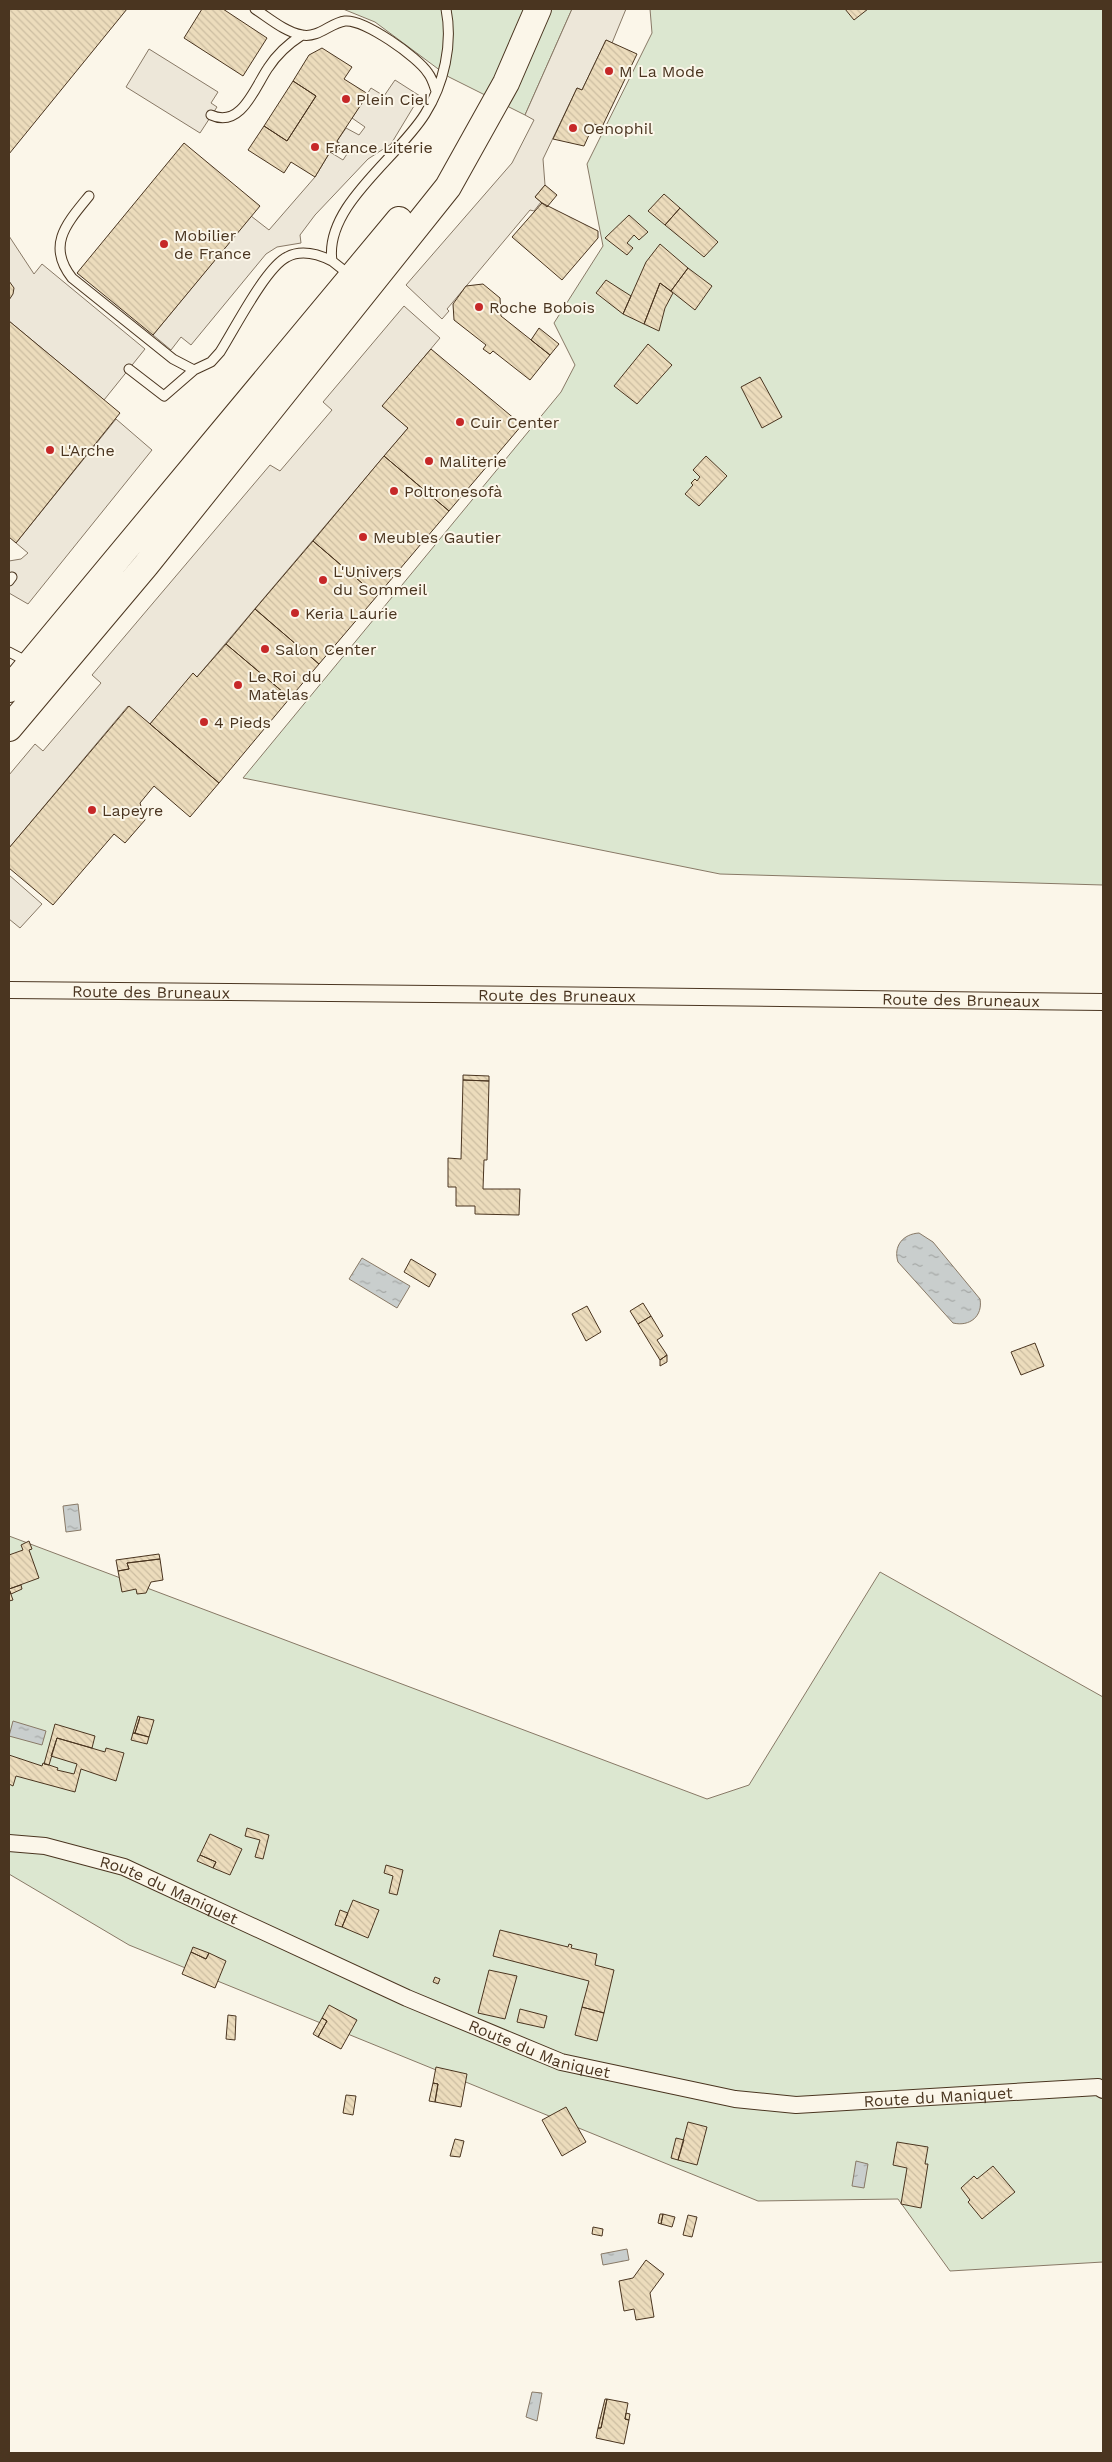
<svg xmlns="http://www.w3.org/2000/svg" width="1112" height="2462" font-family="'Work Sans',sans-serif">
  <defs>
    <pattern id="water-ripples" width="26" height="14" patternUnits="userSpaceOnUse" patternTransform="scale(1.25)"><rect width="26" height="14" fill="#c9cecd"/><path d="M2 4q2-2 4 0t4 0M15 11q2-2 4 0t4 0" fill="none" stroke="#a5a8a6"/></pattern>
    <pattern id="building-back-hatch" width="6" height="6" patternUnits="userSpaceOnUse" patternTransform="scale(1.25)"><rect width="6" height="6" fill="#ecdcbc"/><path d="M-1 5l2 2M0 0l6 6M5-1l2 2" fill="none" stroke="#ccbda1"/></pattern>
  </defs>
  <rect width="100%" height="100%" fill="#fbf6e9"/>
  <!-- green -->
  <path fill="#dce7d0" stroke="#887966" d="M343 9H572L525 115 449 77 375 22Z
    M650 9H1103V885L720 874 243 778 561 392 575 365 554 323 603 246 587 164 652 33Z
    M9 1536 707 1799 749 1785 880 1572 1103 1697V2262L950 2271 898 2199 758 2201 129 1945 9 1874Z"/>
  <!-- parking -->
  <path fill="#ede7d9" stroke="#887966" d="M572 9H626L612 43 606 40 582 90 577 88 543 159 545 185 535 197 541 202 534 211 530 210 447 309 449 311 442 319 406 285 512 163 534 120 525 115Z
    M149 49 218 92 211 103 217 107 200 133 126 87Z
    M395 80 420 96 391 144 368 159 315 215 300 235 301 243 277 247 266 254 191 345 181 337 171 350 153 335 251 216 269 230 315 177 330 152 343 160 349 151 337 141 346 128 359 135 365 127 352 118 371 88 384 96Z
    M9 236 34 274 42 264 145 349 104 400 9 321Z
    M404 306 440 338 383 406 408 428 197 677 193 674 150 724 128 706 9 848V775L35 744 43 751 101 683 92 675 270 465 280 471 332 410 323 402Z
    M116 419 152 450 28 604 9 593V561L21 559 28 553 16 543Z
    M9 875 42 904 20 928 9 919Z"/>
  <!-- water -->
  <path fill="url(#water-ripples)" stroke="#887966" d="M919 1233 933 1242 980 1299C983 1316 970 1327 953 1323L898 1262C893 1246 903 1234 919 1233Z
    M362 1258 410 1286 397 1308 349 1279Z
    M78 1504 81 1530 66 1532 63 1506Z
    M13 1721 46 1731 42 1745 9 1736Z
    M856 2161 868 2164 864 2188 852 2186Z
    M627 2249 629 2260 603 2265 601 2254Z
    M532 2392 542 2393 537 2421 526 2417Z"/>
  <!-- building -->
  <path fill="url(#building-back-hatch)" stroke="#4a3520" d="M9 9H127L9 154Z
    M202 9H223L267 38 243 76 184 38Z
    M845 9H868L854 20Z
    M606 40 637 54 602 127 594 124 584 146 553 139 577 88 582 90Z
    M322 48 352 67 344 79 368 94 337 141 340 146 339 150 330 152 315 177 291 162 284 173 248 150 264 126 287 141 316 96 293 81 309 55Z
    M293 81 316 96 287 141 264 126Z
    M184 143 260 206 153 335 77 273Z
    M545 185 557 195 547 207 535 197Z
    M664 194 680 208 665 225 648 211Z
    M542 203 598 231V238L562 280 512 237Z
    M680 208 718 242 704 257 665 225Z
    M629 215 648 232 639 240 634 235 627 243 633 248 627 255 605 238Z
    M660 244 688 268 671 291 660 283 644 324 623 314 646 262Z
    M688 268 712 286 695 310 671 291Z
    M606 280 631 296 623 314 596 293Z
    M9 281 14 288 13 294 9 300Z
    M660 283 673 293 665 308 659 331 644 324Z
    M483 284 500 298 501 316 550 355 530 380 493 351 490 354 483 349 486 345 454 320 453 304 466 286Z
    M9 321 120 413 16 543 9 537Z
    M539 328 559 344 550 355 531 340Z
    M648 344 672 365 637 404 614 386Z
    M431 349 522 425 449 511 384 456 408 428 382 406Z
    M760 377 782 417 762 428 741 387Z
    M384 456 449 511 377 596 313 541Z
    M706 456 727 476 699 506 685 494 693 485 691 483 695 479 697 481 700 477 693 470Z
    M313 541 377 596 319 664 255 609Z
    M255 609 319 664 290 698 226 644Z
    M226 644 290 698 219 783 150 724 193 673 197 677Z
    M129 706 219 783 190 817 154 786 140 803 145 820 125 843 114 834 53 905 9 868V848Z
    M463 1075 489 1076V1081L463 1080Z
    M463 1080 489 1081 487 1160H484L483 1189H520L519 1215 475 1214V1206H456V1187H448V1158L461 1159Z
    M411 1259 436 1274 429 1287 404 1272Z
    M643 1303 651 1316 638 1324 630 1311Z
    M587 1306 601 1332 586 1341 572 1314Z
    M651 1316 663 1336 657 1340 667 1355 660 1360 638 1324Z
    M1035 1343 1044 1366 1021 1375 1011 1352Z
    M667 1355V1362L660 1366V1360Z
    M29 1541 32 1549 29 1550 39 1578 9 1589 13 1600 9 1601V1555L23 1550 21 1545Z
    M159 1554 160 1559 127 1563 129 1569 118 1571 116 1560Z
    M160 1559 163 1580 151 1582 146 1593 137 1594 136 1589 122 1592 118 1571 129 1569 127 1563Z
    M21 1585 22 1589 11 1594 9 1589Z
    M138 1716 140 1717 135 1733H133Z
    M140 1717 154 1720 149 1737 135 1733Z
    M55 1724 95 1736 92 1748 57 1738 49 1765 44 1764Z
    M133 1733 149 1737 147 1744 131 1740Z
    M57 1738 105 1752 106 1748 124 1753 116 1781 81 1769 75 1792 16 1776 13 1786 9 1784V1755L42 1766 43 1763 58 1768 57 1770 74 1774 77 1764 51 1756Z
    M247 1828 269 1835 263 1859 255 1857 260 1840 245 1836Z
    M210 1834 242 1849 230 1875 213 1868 216 1862 200 1855Z
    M200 1855 216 1862 213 1868 197 1861Z
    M386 1865 403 1870 397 1895 389 1893 393 1876 384 1873Z
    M353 1900 379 1910 368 1938 342 1927Z
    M340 1910 348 1913 342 1927 335 1925Z
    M500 1930 568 1947 569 1944 572 1945 571 1948 597 1954 595 1965 614 1970 604 2013 582 2007 589 1981 493 1956Z
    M193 1947 209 1953 206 1959 191 1952Z
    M191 1952 206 1959 209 1953 226 1961 215 1988 182 1974Z
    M489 1970 517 1976 505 2019 478 2013Z
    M435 1977 440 1979 438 1984 433 1982Z
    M329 2005 357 2020 341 2049 318 2037 327 2021 322 2018Z
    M582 2007 604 2013 597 2041 575 2035Z
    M520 2009 547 2016 544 2028 517 2022Z
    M228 2015 236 2016 235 2040 226 2039Z
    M322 2018 327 2021 318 2037 313 2034Z
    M436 2067 467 2074 461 2107 435 2102 438 2084 433 2083Z
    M433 2083 438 2084 435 2102 429 2101Z
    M346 2095 356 2096 353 2115 343 2113Z
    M566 2107 586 2142 562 2156 542 2120Z
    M688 2122 707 2127 697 2165 678 2160Z
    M676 2138 684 2140 678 2160 671 2158Z
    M455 2139 464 2141 460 2157 450 2156Z
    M897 2142 928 2147 925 2164H928L921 2208 901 2204 907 2168 893 2165Z
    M993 2166 1015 2192 982 2219 968 2202 970 2200 961 2188 974 2176 977 2179Z
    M660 2214H663L661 2224 658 2223Z
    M663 2214 675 2217 672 2227 661 2224Z
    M688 2215 697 2217 692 2237 683 2235Z
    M593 2227 603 2229 602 2236 592 2234Z
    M646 2260 664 2274 650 2293 654 2317 636 2320 634 2309 624 2311 619 2281 633 2278Z
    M605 2399H607L601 2428H598Z
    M607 2399 628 2403 625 2419 629 2420 624 2444 596 2438 598 2428H601Z
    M626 2413 630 2414 629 2420 625 2419Z"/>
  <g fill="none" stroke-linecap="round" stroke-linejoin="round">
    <defs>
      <path id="lane" d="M255 9C269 18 285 32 302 35 319 38 330 23 345 21 364 19 418 57 428 73 432 78 434 85 436 91
        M211 115C241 129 255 87 268 68 277 54 288 44 302 35
        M89 196C67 223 46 245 72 278L173 359 194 370
        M351 276 332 261C324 206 398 158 425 114 444 84 453 44 446 9
        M129 369 164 396 194 370 211 362 220 352C234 330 266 267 287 257 302 249 318 254 332 261
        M9 581 12 577
        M9 652 28 662"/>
      <g id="street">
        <path id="s1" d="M9 990C374 995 738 995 1103 1002"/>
        <path id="s2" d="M9 1843 45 1846 124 1867 407 1998 561 2062 735 2099 796 2105 1098 2087 1103 2090"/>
      </g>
      <path id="primary" d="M9 689 399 220
        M9 728 146 565 448 187 506 83 538 9"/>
    </defs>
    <!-- lane casing -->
    <use href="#lane" stroke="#4a3520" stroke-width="11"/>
    <!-- street casing -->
    <use href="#street" stroke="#4a3520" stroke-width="18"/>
    <!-- primary casing -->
    <use href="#primary" stroke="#4a3520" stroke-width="28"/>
    <!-- lane -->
    <use href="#lane" stroke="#fbf6e9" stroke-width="9"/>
    <!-- street -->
    <use href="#street" stroke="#fbf6e9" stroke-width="16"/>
    <!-- primary -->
    <use href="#primary" stroke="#fbf6e9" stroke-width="26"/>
  </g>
  <!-- markers -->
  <g fill="#c62828" stroke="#fbf6e9" stroke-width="2">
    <circle cx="609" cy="71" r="5"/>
    <circle cx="346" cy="99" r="5"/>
    <circle cx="573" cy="128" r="5"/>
    <circle cx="315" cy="147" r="5"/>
    <circle cx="164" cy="244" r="5"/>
    <circle cx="479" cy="307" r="5"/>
    <circle cx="460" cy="422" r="5"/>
    <circle cx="50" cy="450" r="5"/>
    <circle cx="429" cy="461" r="5"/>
    <circle cx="394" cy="491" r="5"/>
    <circle cx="363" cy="537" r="5"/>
    <circle cx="323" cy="580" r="5"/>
    <circle cx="295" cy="613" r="5"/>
    <circle cx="265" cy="649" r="5"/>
    <circle cx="238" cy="685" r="5"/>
    <circle cx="204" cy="722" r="5"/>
    <circle cx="92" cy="810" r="5"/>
  </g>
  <g text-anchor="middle" stroke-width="4" stroke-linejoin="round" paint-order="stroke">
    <!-- poi labels -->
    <g font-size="16" fill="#4a3520" stroke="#fbf6e9" text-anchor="start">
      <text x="619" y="77">M La Mode</text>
      <text x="356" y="105">Plein Ciel</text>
      <text x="583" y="134">Oenophil</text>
      <text x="325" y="153">France Literie</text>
      <text x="174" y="241">Mobilier<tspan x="174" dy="18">de France</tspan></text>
      <text x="489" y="313">Roche Bobois</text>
      <text x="470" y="428">Cuir Center</text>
      <text x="60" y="456">L'Arche</text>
      <text x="439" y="467">Maliterie</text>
      <text x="404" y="497">Poltronesofà</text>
      <text x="373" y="543">Meubles Gautier</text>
      <text x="333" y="577">L'Univers<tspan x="333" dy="18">du Sommeil</tspan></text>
      <text x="305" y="619">Keria Laurie</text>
      <text x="275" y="655">Salon Center</text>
      <text x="248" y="682">Le Roi du<tspan x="248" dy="18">Matelas</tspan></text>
      <text x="214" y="728">4 Pieds</text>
      <text x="102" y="816">Lapeyre</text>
    </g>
    <!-- street labels -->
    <g font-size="16" fill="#4a3520" stroke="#fbf6e9">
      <text dy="6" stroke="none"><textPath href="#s1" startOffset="142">Route des Bruneaux</textPath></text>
      <text dy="6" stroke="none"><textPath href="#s1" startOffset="548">Route des Bruneaux</textPath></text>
      <text dy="6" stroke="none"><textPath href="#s1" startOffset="952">Route des Bruneaux</textPath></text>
      <text dy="6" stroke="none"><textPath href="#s2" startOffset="168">Route du Maniquet</textPath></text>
      <text dy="6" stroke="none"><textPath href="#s2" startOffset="572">Route du Maniquet</textPath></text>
      <text dy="6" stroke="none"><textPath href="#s2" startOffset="978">Route du Maniquet</textPath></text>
    </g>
  </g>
  <!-- border -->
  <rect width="1112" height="2462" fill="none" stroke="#4a3520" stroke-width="20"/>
</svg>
